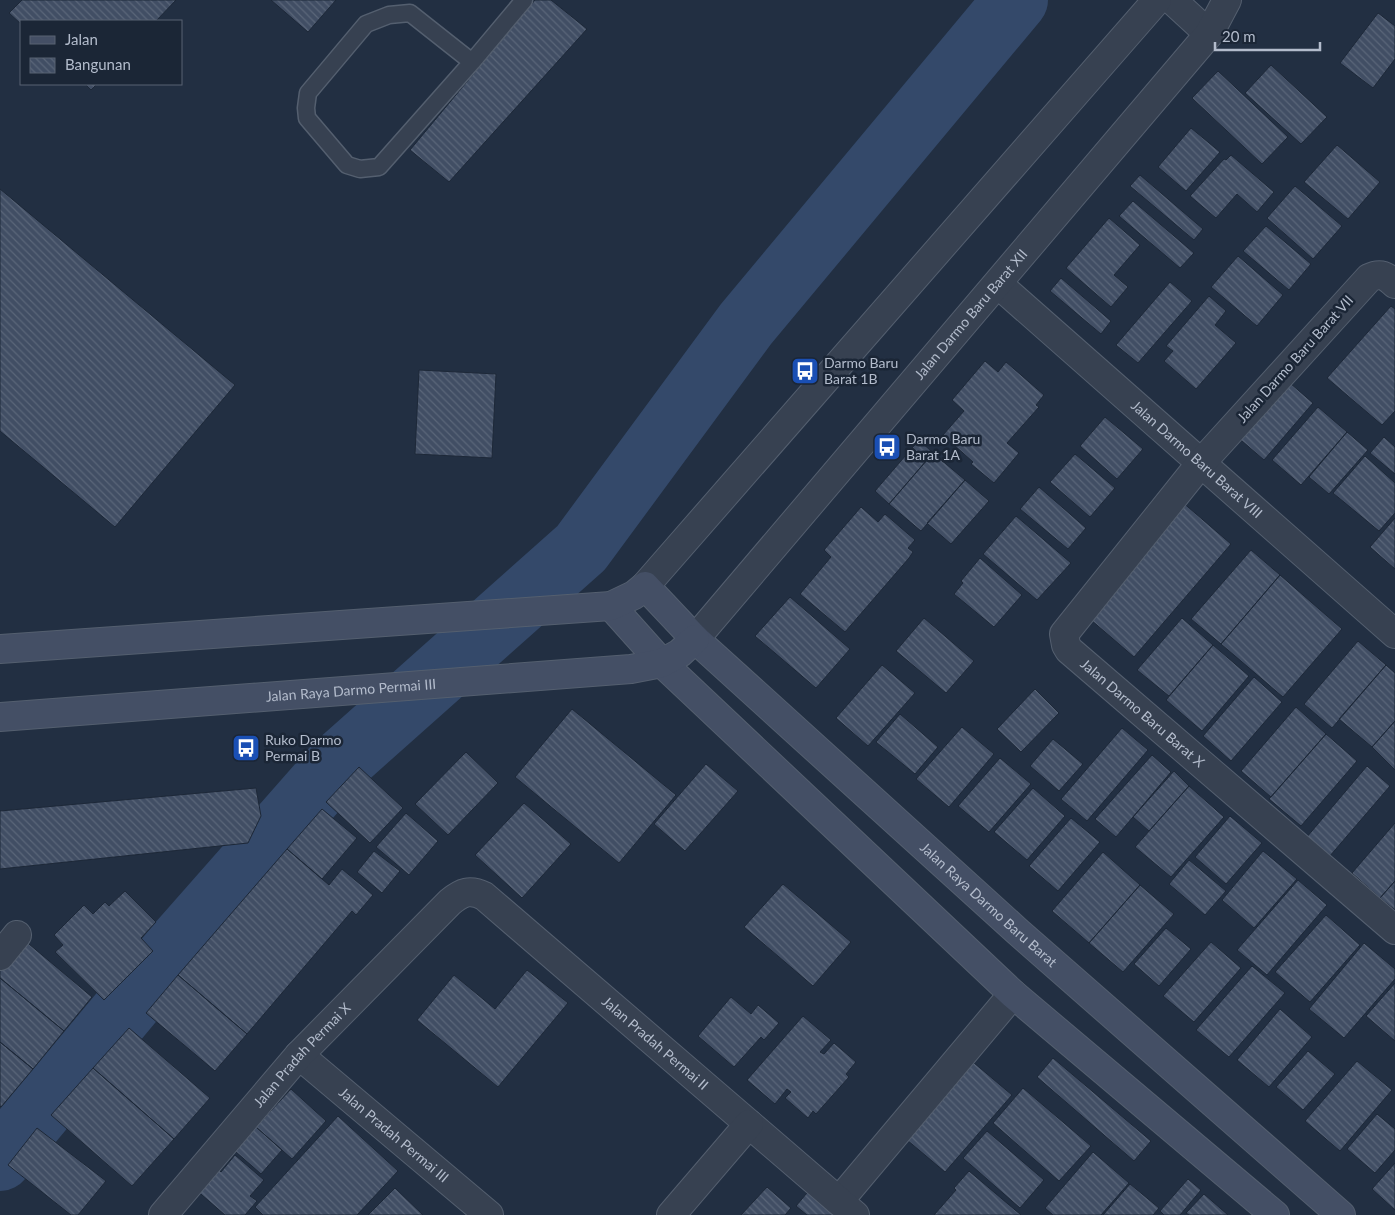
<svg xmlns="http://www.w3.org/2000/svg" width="1395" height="1215" font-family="Lato,sans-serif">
  <defs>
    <pattern id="building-back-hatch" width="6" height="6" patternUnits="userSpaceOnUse" patternTransform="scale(1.25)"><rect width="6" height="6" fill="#414e64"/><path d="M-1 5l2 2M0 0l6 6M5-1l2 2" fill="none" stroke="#5a6679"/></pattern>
  </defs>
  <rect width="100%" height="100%" fill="#222f42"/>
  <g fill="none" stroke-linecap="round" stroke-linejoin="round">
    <!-- river -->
    <path stroke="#34496a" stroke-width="64" d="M0 1159 180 943 336 766 581 548 746 324 1016 0"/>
  </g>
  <!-- building -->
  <path fill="url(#building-back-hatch)" stroke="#1d2838" d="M22 0H176L156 21H21V24L9 13Z
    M271 0H336L308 32Z
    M535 0H551L587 29 449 182 410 150Z
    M1378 13 1395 26V59L1373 88 1340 63Z
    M1271 65 1327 117 1301 144 1245 93Z
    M1218 71 1288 137 1262 164 1192 98Z
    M85 84H97L91 90Z
    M1191 128 1220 152 1186 191 1158 167Z
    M1337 145 1380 182 1348 219 1304 182Z
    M1231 155 1274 192 1257 212 1237 194 1216 218 1190 196 1224 159 1226 160Z
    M1140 175 1203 229 1194 240 1130 186Z
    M1295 186 1342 226 1313 259 1267 218Z
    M0 189 235 385 115 527 0 431Z
    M1133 201 1194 253 1180 268 1119 216Z
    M1109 218 1140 245 1114 275 1128 287 1111 307 1066 268Z
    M1266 226 1311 264 1289 290 1243 251Z
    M1238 256 1283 295 1257 326 1211 287Z
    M1061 278 1111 321 1101 334 1050 291Z
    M1170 282 1192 301 1138 363 1116 345Z
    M1209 296 1226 311 1215 325 1236 343 1196 389 1164 361 1173 351 1166 346Z
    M1391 306 1395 309V411L1382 425 1327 378Z
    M985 361 998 372 1006 362 1044 395 1036 405 1039 407 1007 443 1019 453 994 483 971 464 973 462 943 435 964 411 952 400Z
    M419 370 496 374 492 458 415 454Z
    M1283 377 1313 403 1264 460 1234 434Z
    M1318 407 1347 432 1301 485 1272 460Z
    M1105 417 1143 449 1117 479 1080 446Z
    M1347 432 1368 450 1329 494 1309 477Z
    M1384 437 1395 447V474L1370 453Z
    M919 440 933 453 889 504 875 491Z
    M933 453 965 480 921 531 889 504Z
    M1075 454 1115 488 1090 517 1050 482Z
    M1365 456 1395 483V513L1379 531 1333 493Z
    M965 480 989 501 951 544 927 523Z
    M1039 487 1086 528 1068 549 1020 509Z
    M1181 501 1231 544 1134 657 1083 613Z
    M861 507 878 522 885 514 915 540 908 548 913 552 909 558 845 632 800 594 831 557 824 550Z
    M1016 516 1071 563 1037 600 983 554Z
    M1395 518V569L1370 547Z
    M1251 550 1280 575 1221 644 1191 619Z
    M980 558 1022 595 994 627 954 594 963 583 961 581Z
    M1280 575 1342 629 1283 697 1221 644Z
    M790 597 850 649 816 688 755 636Z
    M924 618 974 661 946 693 896 651Z
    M1182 618 1213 645 1169 696 1137 670Z
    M1358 641 1386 665 1332 728 1304 704Z
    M1213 645 1249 676 1202 731 1166 700Z
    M882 665 915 693 868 746 836 718Z
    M1386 665 1395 673V721L1372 747 1339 719Z
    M1254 677 1282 702 1231 761 1203 736Z
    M1035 689 1059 713 1021 752 997 729Z
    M1296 707 1326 734 1271 797 1241 771Z
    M572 709 676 795 619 863 515 777Z
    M900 714 938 747 915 774 876 742Z
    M1395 721V770L1372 747Z
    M962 727 994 754 949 807 916 779Z
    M1122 728 1148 750 1087 821 1061 799Z
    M1326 734 1357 761 1301 826 1269 799Z
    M1053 739 1083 764 1059 791 1030 766Z
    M466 752 498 783 448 835 415 804Z
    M1152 755 1171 772 1116 837 1095 819Z
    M1000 758 1031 784 989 832 958 806Z
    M706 764 738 791 685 851 654 824Z
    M1367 766 1390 786 1329 857 1306 838Z
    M359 767 403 808 370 843 326 802Z
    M1174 771 1189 786 1149 831 1133 817Z
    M1189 786 1224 817 1171 877 1135 847Z
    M256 788 261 816 248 843 0 869V811Z
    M1033 788 1065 816 1027 860 994 832Z
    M524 803 571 844 522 898 475 855Z
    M322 809 357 838 322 879 287 849Z
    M406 813 438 841 409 875 376 847Z
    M1230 816 1262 843 1226 884 1195 857Z
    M1071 818 1100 842 1058 891 1029 866Z
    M1395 823V881L1380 898 1352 873Z
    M287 849 329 885 342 869 373 895 356 915 352 911 247 1034 178 975Z
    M374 851 400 871 382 893 357 872Z
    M1263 851 1297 879 1254 928 1222 900Z
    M1103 852 1140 885 1089 943 1052 911Z
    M1189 860 1226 891 1205 915 1169 884Z
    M1298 880 1327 905 1267 975 1237 950Z
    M1395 881V910L1380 898Z
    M783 884 851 942 813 986 744 927Z
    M1140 885 1174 914 1123 972 1089 943Z
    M125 891 156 922 141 938 153 951 104 1000 55 952 63 945 54 935 84 905 93 914 105 902 109 906Z
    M1326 915 1360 945 1310 1002 1275 972Z
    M1166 928 1191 949 1159 986 1134 964Z
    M23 939 92 997 64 1031 0 978V966Z
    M1211 942 1241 968 1194 1022 1163 996Z
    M1364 943 1395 969V979L1344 1038 1309 1009Z
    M1252 966 1285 993 1229 1057 1196 1030Z
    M527 970 568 1003 498 1087 417 1020 454 975 495 1009Z
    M178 975 247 1034 215 1071 146 1013Z
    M0 978 64 1031 33 1069 0 1042Z
    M1395 983V1041L1366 1016Z
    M731 997 751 1014 758 1005 779 1023 764 1040 761 1037 734 1067 698 1036Z
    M1280 1009 1312 1037 1269 1087 1237 1060Z
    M803 1016 831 1040 820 1052 824 1054 834 1043 856 1062 846 1074 849 1077 816 1114 813 1111 808 1118 785 1098 791 1092 787 1089 775 1104 747 1080Z
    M129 1028 210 1098 174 1139 93 1068Z
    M0 1042 33 1069 1 1107 0 1106Z
    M1308 1051 1335 1074 1303 1110 1276 1087Z
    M967 1057 1012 1095 945 1172 900 1134Z
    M1053 1058 1151 1141 1134 1161 1037 1077Z
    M1357 1061 1392 1090 1340 1151 1305 1121Z
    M93 1068 174 1139 132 1186 51 1115Z
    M1023 1088 1091 1146 1059 1181 993 1123Z
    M291 1089 326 1121 292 1159 256 1127Z
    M1377 1114 1395 1129V1150L1375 1173 1347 1149Z
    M338 1116 398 1171 357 1215H263L255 1207Z
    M256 1127 282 1150 261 1174 235 1151Z
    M37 1128 106 1181 78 1215H71L8 1165Z
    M987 1131 1044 1180 1020 1208 963 1158Z
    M1093 1152 1129 1183 1101 1215H1053L1045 1208Z
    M235 1155 264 1180 250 1196 257 1201 245 1215H225L194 1188 214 1165 221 1172Z
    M1395 1163V1210L1372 1189Z
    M969 1171 1021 1215H934L956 1190 954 1188Z
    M1188 1179 1201 1190 1180 1215H1164L1160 1211Z
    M1130 1184 1159 1208 1153 1215H1103Z
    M767 1187 791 1208 785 1215H741Z
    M812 1187 846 1215H807L796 1206Z
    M395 1188 423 1215H368Z
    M1204 1194 1228 1215H1189L1186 1213Z"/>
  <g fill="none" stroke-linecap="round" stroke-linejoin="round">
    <defs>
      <path id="service" d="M472 62 410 13 389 15 366 24 308 93 306 108 307 118 347 165 360 169 379 167 472 62 524 0"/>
      <g id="minor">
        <path id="s1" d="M998 284 1395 634"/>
        <path id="s2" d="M1395 284C1386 276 1381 272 1369 278L1201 463 1064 634 1066 645 1069 650 1395 930"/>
        <path d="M0 956 17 935"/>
        <path id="s3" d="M299 1055 489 1215"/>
        <path d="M839 1201 1013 994"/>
        <path id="s4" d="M163 1215 299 1055 450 902C462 892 470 889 484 896L855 1215"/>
        <path d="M671 1215 749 1124"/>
      </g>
      <g id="tertiary">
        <path d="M1172 0 1209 34"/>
        <path d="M645 586 1157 0"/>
        <path id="s5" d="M695 639 1209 34 1227 0"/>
      </g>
      <g id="secondary">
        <path d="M611 606 662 663 1013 994 1275 1215"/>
        <path id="s6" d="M0 649 611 606 634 595 645 586 695 639 1017 931 1341 1215"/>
        <path id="s7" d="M0 717 631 669 662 663 680 653 695 639"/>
      </g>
    </defs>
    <!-- service casing -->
    <use href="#service" stroke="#545f6f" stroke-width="19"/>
    <!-- minor casing -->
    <use href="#minor" stroke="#545f6f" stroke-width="30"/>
    <!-- tertiary casing -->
    <use href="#tertiary" stroke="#545f6f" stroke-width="30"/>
    <!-- secondary casing -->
    <use href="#secondary" stroke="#545f6f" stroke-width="30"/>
    <!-- service -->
    <use href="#service" stroke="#374151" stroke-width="16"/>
    <!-- minor -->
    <use href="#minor" stroke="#374151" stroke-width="28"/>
    <!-- tertiary -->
    <use href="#tertiary" stroke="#374151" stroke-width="28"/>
    <!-- secondary -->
    <use href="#secondary" stroke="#444f65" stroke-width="28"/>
  </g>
  <!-- icons -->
  <defs>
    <symbol id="bus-square" viewBox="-11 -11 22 22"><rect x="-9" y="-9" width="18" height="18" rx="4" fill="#1a4fb4" stroke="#1b2636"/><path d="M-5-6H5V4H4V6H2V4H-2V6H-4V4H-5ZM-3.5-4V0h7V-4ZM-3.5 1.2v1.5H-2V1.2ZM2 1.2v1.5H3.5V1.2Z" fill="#fff"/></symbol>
  </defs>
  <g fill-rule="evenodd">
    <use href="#bus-square" x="789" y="355" width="32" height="32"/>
    <use href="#bus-square" x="871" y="431" width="32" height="32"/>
    <use href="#bus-square" x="230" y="732" width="32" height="32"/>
  </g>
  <g text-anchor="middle" stroke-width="5" stroke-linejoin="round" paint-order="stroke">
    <!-- street labels -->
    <g font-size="14" fill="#b3bccc" stroke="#1b2636">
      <text dy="5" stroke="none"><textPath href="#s5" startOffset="426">Jalan Darmo Baru Barat XII</textPath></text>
      <text transform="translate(1295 359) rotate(-48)" y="5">Jalan Darmo Baru Barat VII</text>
      <text dy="5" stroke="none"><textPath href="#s1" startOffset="265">Jalan Darmo Baru Barat VIII</textPath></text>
      <text dy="5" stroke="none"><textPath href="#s7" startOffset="352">Jalan Raya Darmo Permai III</textPath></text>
      <text dy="5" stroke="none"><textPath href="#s2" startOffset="612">Jalan Darmo Baru Barat X</textPath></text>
      <text dy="5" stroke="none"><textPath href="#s6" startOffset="1121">Jalan Raya Darmo Baru Barat</textPath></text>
      <text dy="5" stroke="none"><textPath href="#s4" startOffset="688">Jalan Pradah Permai II</textPath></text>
      <text dy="5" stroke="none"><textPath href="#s4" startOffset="212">Jalan Pradah Permai X</textPath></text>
      <text dy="5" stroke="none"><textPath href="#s3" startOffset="124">Jalan Pradah Permai III</textPath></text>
    </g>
    <!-- poi labels -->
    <g font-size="14" fill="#b3bccc" stroke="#1b2636" text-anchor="start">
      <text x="824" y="368">Darmo Baru<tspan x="824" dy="16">Barat 1B</tspan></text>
      <text x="906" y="444">Darmo Baru<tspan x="906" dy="16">Barat 1A</tspan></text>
      <text x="265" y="745">Ruko Darmo<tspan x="265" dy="16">Permai B</tspan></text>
    </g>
  </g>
  <!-- legend -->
  <rect x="20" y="20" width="162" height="65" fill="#1b2636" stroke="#586272"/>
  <rect x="30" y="36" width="25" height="8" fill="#444f65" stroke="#586272"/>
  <text x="65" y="45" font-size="15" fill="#b3bccc">Jalan</text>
  <rect x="30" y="58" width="25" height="15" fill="url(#building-back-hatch)" stroke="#586272"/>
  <text x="65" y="70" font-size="15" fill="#b3bccc">Bangunan</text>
  <!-- scale -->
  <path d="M1215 42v8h105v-8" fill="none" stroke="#b3bccc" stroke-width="2.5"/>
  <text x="1222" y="42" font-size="15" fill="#b3bccc" stroke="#1b2636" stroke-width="4" paint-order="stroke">20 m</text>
</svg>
